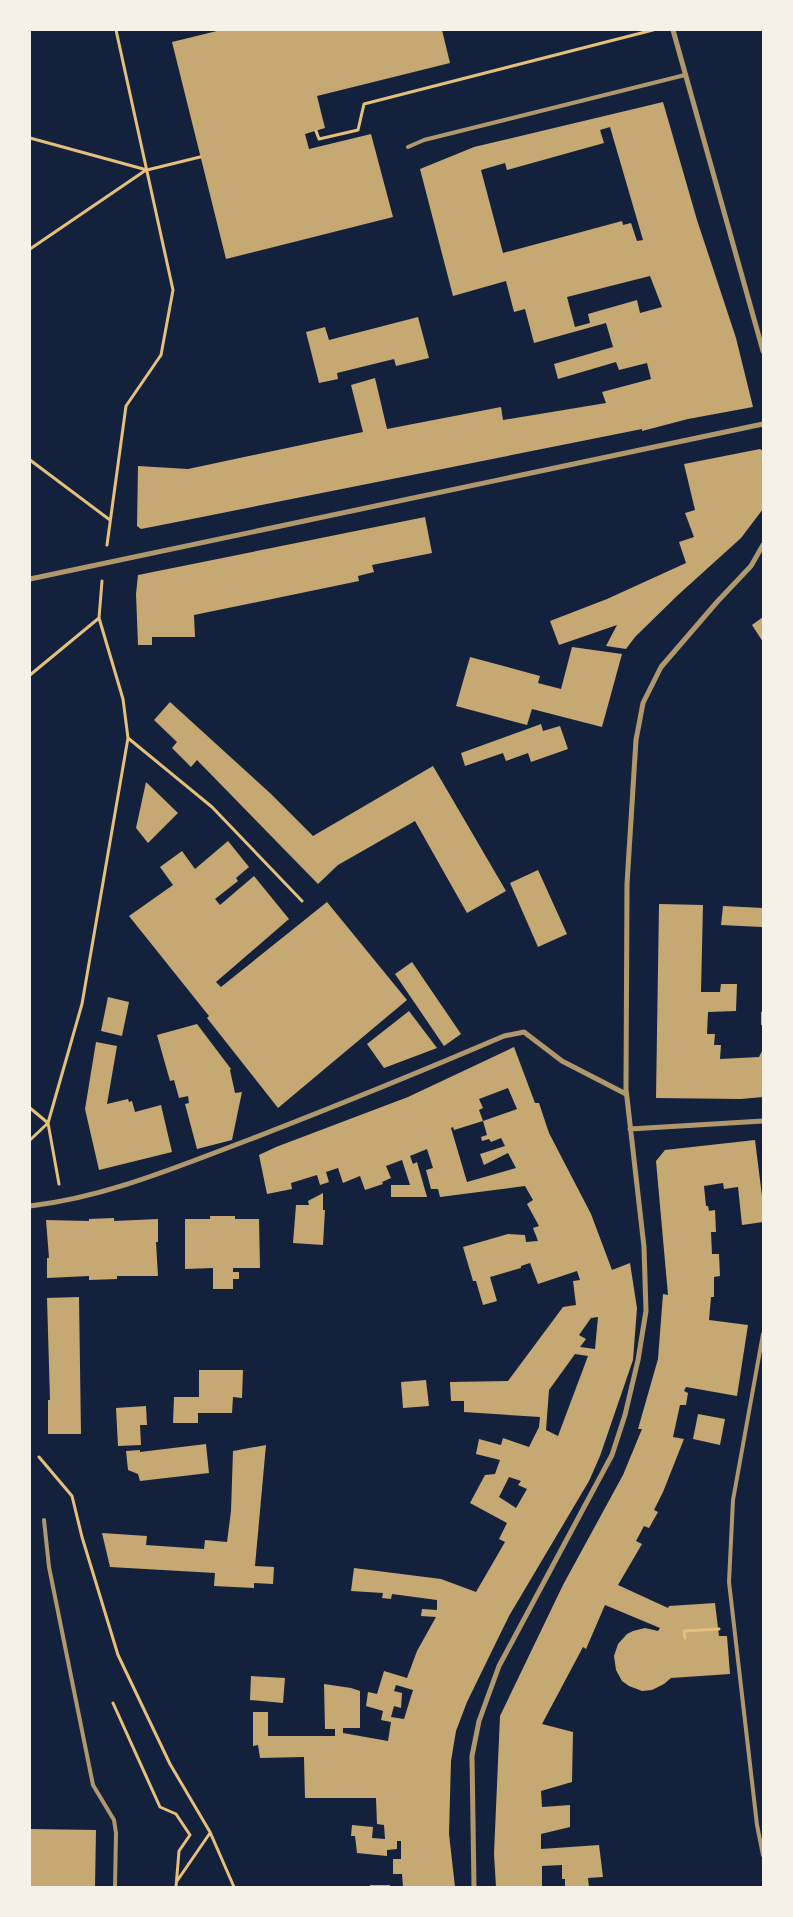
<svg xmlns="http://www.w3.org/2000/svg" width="793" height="1917" font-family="Bitter,serif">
  <rect width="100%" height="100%" fill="#14213d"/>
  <!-- building -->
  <path fill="#c6a872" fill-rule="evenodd" d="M221 30H442L450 63 317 96 325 128 305 134 309 149 371 134 393 217 226 259 172 42Z
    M663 102 697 220 736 338 753 407 688 419 642 431V429L197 518 141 529 137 526 138 466 188 469 363 432 351 385 375 378 387 429 501 407 503 420 606 403 602 392 651 379 647 363 619 370 616 362 558 379 554 364 613 347 606 323 534 343 525 309 514 312 506 281 453 296 420 169 474 147ZM610 127 643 240 637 241 631 223 623 225 622 221 503 253 481 170 505 163 507 170 604 143 600 130ZM650 276 662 307 640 313 637 300 588 314 590 323 575 327 567 297Z
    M418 317 429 358 396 366 394 359 337 373 338 379 319 383 306 332 325 327 329 340Z
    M760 449 763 451V509L741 538 678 595 635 637 626 649 606 646 617 625 559 645 550 621 607 599 686 563 679 542 694 537 685 513 695 510 684 464Z
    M425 517 432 553 372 565 374 572 358 576 359 581 194 615 195 637H152V645H138L136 594 138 575Z
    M763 617V642L752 625Z
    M572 647 622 654 602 727 532 709 527 725 456 706 470 657 540 676 538 683 561 689Z
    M170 702 270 793 313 836 433 766 506 891 467 913 415 821 338 865 318 884 197 760 191 767 172 748 177 742 154 720Z
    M541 724 543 731 560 726 568 749 531 762 528 753 506 761 503 753 465 766 461 753Z
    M146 782 178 813 148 843 136 828Z
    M228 841 249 867 236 878 238 881 215 899 220 905 254 876 289 919 216 982 221 987 327 902 407 1000 278 1108 207 1018 209 1016 129 916 173 885 160 867 182 851 195 869Z
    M538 870 567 934 538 947 510 883Z
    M659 904 703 905 701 992H720L721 984H737L736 1011 708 1012 707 1034H715L714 1045H721L720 1059 759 1057 763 1049V1097L741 1099 656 1098Z
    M723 906 763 908 762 927 721 925Z
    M412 962 461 1034 444 1046 395 974Z
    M108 997 129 1002 122 1036 101 1031Z
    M409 1011 437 1048 384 1068 367 1044Z
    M763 1011V1025H761V1012Z
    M197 1024 231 1069 230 1070 235 1093 242 1092 232 1140 197 1149 185 1104 189 1103 188 1096 179 1098 174 1080 170 1081 157 1035Z
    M96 1042 117 1046 107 1104 128 1099 129 1102 132 1101 135 1112 161 1105 172 1152 99 1170 85 1109Z
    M514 1047 535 1103H539L549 1133 591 1214 612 1270 630 1263 637 1308 633 1360 600 1456 589 1481 509 1616 467 1702 456 1731 451 1761 449 1834 455 1887H403L402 1874H393V1859H401V1841H397V1849L387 1850V1856L357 1853 355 1836H351L352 1825 373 1827 372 1838 385 1839 384 1825 377 1824 376 1798H305L304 1757 260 1758 258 1745 253 1746V1712H268V1736H335V1729H325L324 1684 351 1688 360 1691V1728H343V1733L388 1741 391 1722 381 1720 383 1711 366 1706 368 1692 377 1694 384 1671 407 1678 417 1651 436 1617 421 1616 422 1609 437 1610V1600L392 1594 391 1599 382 1598 383 1593 351 1591 354 1568 441 1579 476 1592 505 1542 499 1539 507 1523 470 1503 485 1475 495 1474 500 1460 476 1454 479 1439 501 1445 503 1438 529 1447 539 1427 540 1417 464 1412V1401H451L450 1382 508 1381 563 1307 576 1305 573 1281 580 1280 577 1271 538 1284 530 1263 521 1266V1268L490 1277 497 1301 483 1305 476 1281H473L463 1247 508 1234 525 1235 526 1242 538 1241 533 1228 539 1226 527 1204 533 1200 525 1186 440 1197 438 1189H431L426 1170 433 1168 427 1149 410 1156 413 1164 417 1162 427 1197H391V1185H410L402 1160 386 1166 391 1178 382 1182 383 1184 365 1190 360 1176 343 1183 338 1168 326 1172 329 1182 320 1185 317 1175 291 1183 292 1189 267 1194 259 1155 276 1147 408 1097ZM508 1088 517 1109 483 1121 487 1135 481 1137 482 1141 489 1139 491 1142 501 1138 505 1146 480 1154 484 1165 508 1153 516 1168 467 1182 451 1128 453 1127 454 1130 483 1121 479 1110 483 1108 479 1099ZM598 1317 595 1349 580 1347 586 1339 579 1335 591 1318ZM575 1354 588 1356 558 1436 546 1430 549 1390ZM509 1477 521 1481 518 1485 527 1489 516 1508 499 1497ZM396 1685 413 1690 404 1719 391 1717 394 1706 401 1708 402 1693 394 1691Z
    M755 1140 763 1204V1222L742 1225 738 1187 724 1189 723 1183 704 1186 706 1206H708L709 1211 715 1210 716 1232H711L712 1254H719L720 1276 714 1277V1297H711L709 1320 748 1325 737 1396 686 1387 684 1391 688 1393 686 1405H680L673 1437 684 1439 663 1492 654 1510 658 1512 649 1528 644 1526 636 1541 642 1544 618 1585 668 1608 669 1606 715 1603 719 1636H727L730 1674 671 1678 664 1684 652 1690 642 1691 629 1686 622 1681 616 1670 614 1656 618 1644 627 1634 633 1631 645 1628 658 1631 660 1628 605 1605 586 1649 583 1647 542 1724 573 1732 572 1782 541 1791 542 1807 570 1805V1827L541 1834V1849L599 1845 603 1877 588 1878 589 1887H565V1879H562V1865L542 1866V1887H496L494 1854 500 1716 563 1585 623 1475 642 1429H638L658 1359 663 1294 668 1295 656 1161 665 1150Z
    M323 1193V1210H325L323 1245 293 1243 296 1205H309L308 1201Z
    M210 1216H235V1219H259L260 1268H233V1272H239V1279H233V1289H213V1268L185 1269V1219H210Z
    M114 1218V1221L158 1219V1242H156L158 1276H117V1279L89 1280V1276L47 1278V1258H49L46 1220 89 1221V1219Z
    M79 1297 81 1434H48V1400H50L47 1298Z
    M199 1370H243L242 1398 233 1397 232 1413H198V1423H173L174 1397H199Z
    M426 1380 429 1406 403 1408 401 1382Z
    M146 1406 147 1425H140L141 1445 118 1446 116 1408Z
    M698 1414 725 1419 720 1445 693 1439Z
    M206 1444 209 1473 140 1481 138 1474 128 1470 126 1451 140 1450V1452Z
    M266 1445 255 1566 274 1567 273 1584 254 1583V1588L214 1586 215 1573 110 1567 102 1533 147 1536 146 1545 204 1549 205 1540 227 1542 231 1511 233 1451Z
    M251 1676 285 1678 283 1703 250 1700Z
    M30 1829 96 1830 95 1887H30Z
    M370 1885H390V1887H370Z"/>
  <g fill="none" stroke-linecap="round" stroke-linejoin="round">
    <!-- path -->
    <path stroke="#e5c07b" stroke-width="3" d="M316 131 319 139 358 130 364 104 653 30
      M30 138 147 170 200 157
      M30 249 146 170
      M30 460 110 520
      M107 545 126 406 161 355 173 290 116 30
      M30 675 99 618
      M128 738 212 807 302 901
      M30 1108 48 1123 30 1140
      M59 1184 48 1123 82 1004 128 738 123 699 99 618 102 581
      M39 1457 72 1496 82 1537 118 1655 170 1764 210 1832 234 1887
      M685 1638 684 1631 719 1629
      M113 1703 160 1807 176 1814 190 1835 179 1851 176 1887
      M177 1881 210 1833"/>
    <!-- service -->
    <path stroke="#b1986c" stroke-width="4" d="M408 147 424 140 685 75
      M763 1334 733 1500 729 1582 757 1825 763 1855
      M44 1520 49 1567 93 1785 114 1820 116 1833 115 1887"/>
    <!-- minor -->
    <path stroke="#b1986c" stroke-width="5" d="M673 30 763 351
      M30 579 763 424
      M630 1129 763 1121
      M30 1206C107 1197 179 1166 251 1139 336 1106 420 1072 504 1036L524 1032 562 1061 626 1094
      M474 1887 472 1756 479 1721 499 1666 612 1455 625 1415 638 1360 646 1311 644 1247 626 1089 627 884 636 740 643 703 661 667 717 602 751 566 763 545"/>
  </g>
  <!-- border -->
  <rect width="793" height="1917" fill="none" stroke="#f6f1e7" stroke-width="62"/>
</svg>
